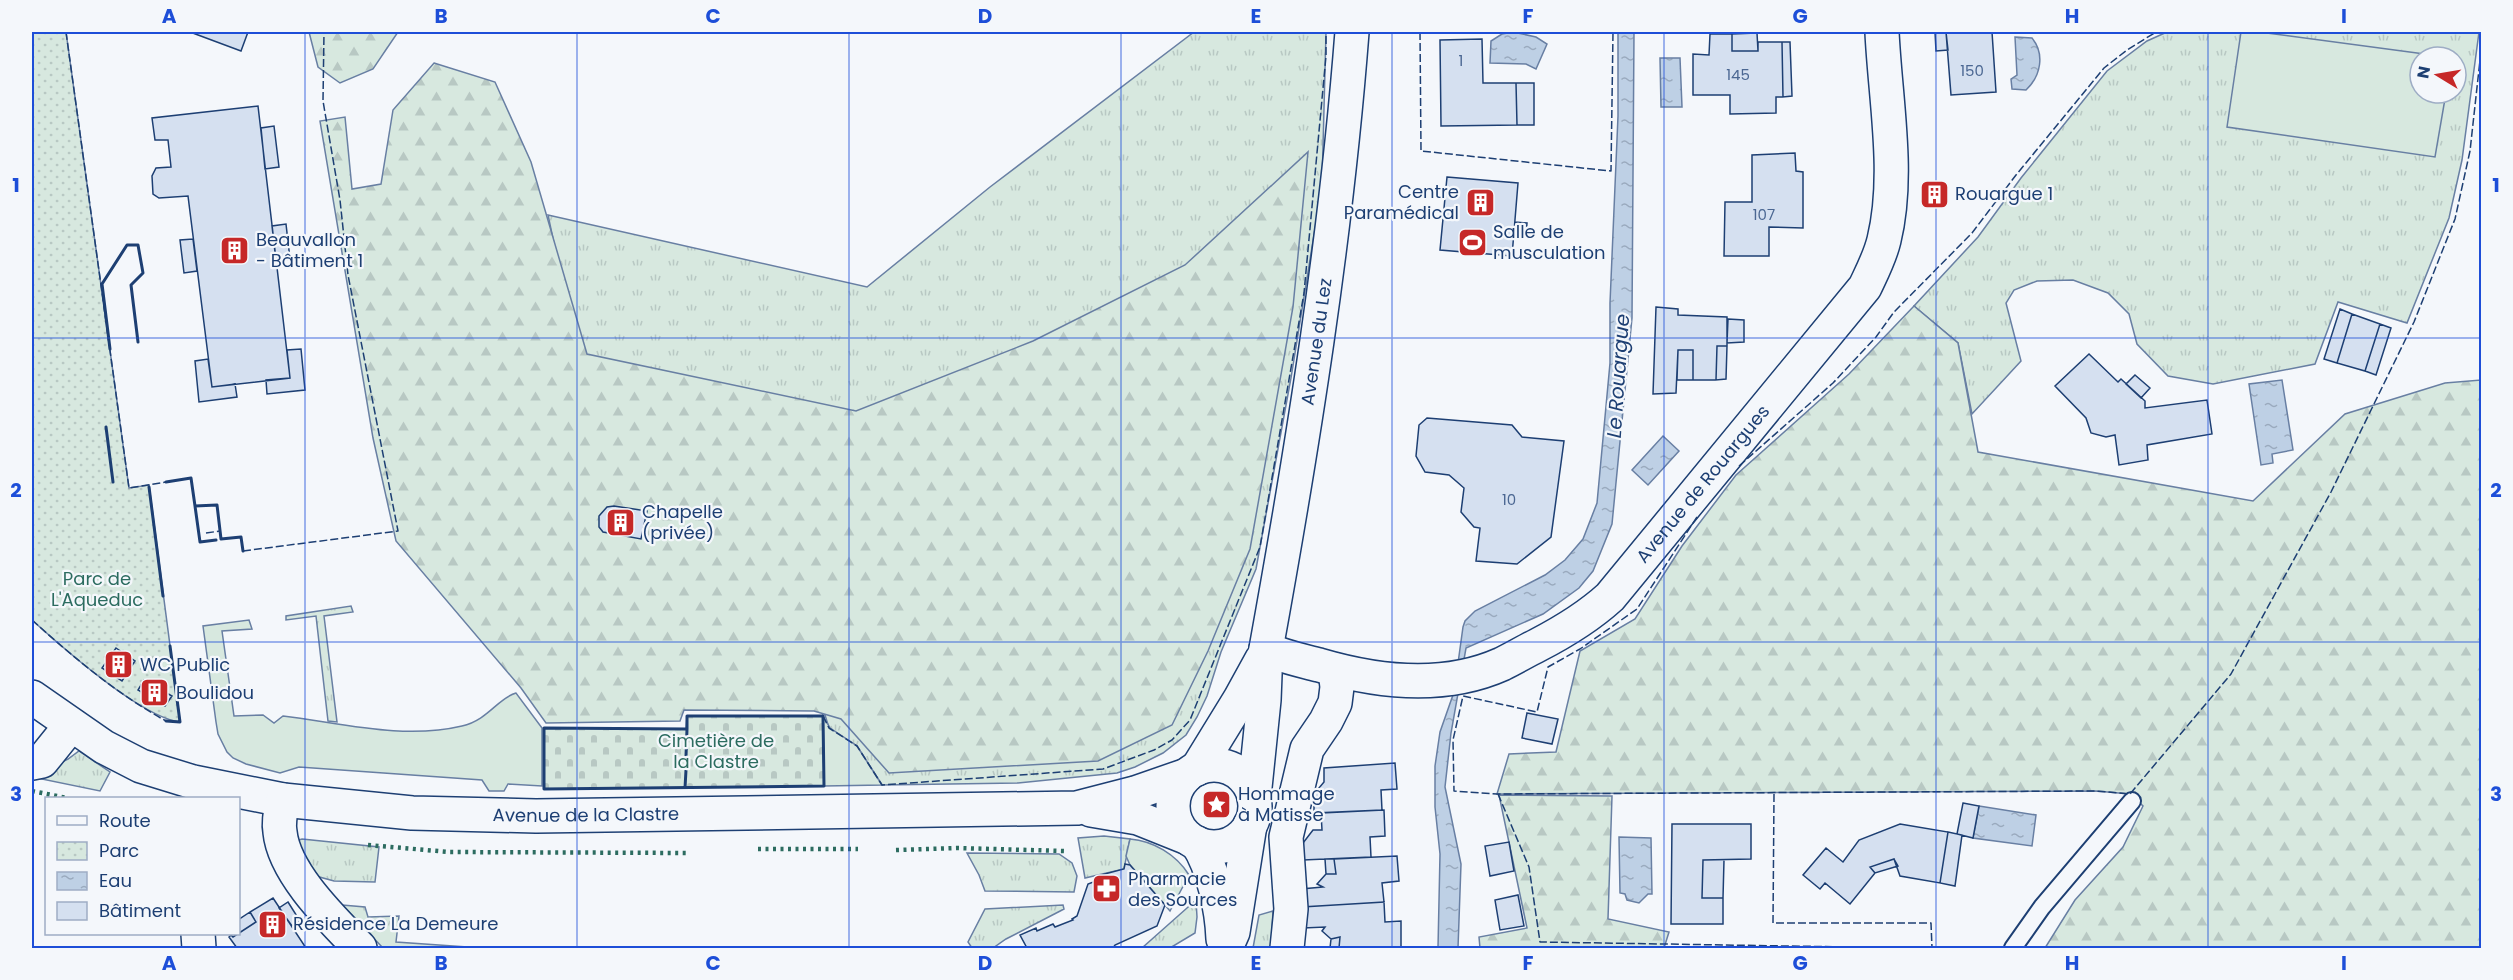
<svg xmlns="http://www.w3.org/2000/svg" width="2513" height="980" font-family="Poppins,sans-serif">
  <defs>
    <pattern id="grass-tufts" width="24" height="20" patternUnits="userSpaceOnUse" patternTransform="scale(1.5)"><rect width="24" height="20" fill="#d7e8df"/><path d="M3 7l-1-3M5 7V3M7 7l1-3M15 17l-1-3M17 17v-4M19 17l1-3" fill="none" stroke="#b8c8c3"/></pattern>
    <pattern id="forest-firs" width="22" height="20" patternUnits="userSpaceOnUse" patternTransform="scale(1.5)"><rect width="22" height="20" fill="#d7e8df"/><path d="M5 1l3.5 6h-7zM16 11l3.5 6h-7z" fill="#b8c8c3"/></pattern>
    <pattern id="cemetery-stones" width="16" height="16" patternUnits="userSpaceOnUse" patternTransform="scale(1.5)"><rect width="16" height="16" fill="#d7e8df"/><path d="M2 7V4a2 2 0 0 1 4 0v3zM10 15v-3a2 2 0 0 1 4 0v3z" fill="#b8c8c3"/></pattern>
    <pattern id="park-dots" width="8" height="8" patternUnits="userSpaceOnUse" patternTransform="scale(1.5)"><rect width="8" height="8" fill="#d7e8df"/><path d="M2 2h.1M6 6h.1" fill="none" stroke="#b8c8c3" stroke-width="1.8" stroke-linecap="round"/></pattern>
    <pattern id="water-ripples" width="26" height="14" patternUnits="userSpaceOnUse" patternTransform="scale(1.5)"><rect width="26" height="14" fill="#bed0e5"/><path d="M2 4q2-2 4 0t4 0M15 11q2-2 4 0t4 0" fill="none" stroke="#9aaabe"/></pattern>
  </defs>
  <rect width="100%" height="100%" fill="#f4f7fb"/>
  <!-- grass -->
  <path fill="url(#grass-tufts)" stroke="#687fa3" stroke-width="1.5" fill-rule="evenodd" d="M1194 32H1326L1322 185 1291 378 1256 569 1221 652 1207 696 1197 717 1186 735 1163 753 1135 767 1117 773 1018 783 882 785 857 746 829 728 800 633 596 442 548 215 867 287 990 187Z
    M2167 32H2479L2462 160 2449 218 2407 323 2338 302 2315 364 2213 384 2168 376 2137 344 2129 314 2108 293 2073 280 2037 281 2014 290 2006 303 2021 361 1972 414 1958 343 1914 306 1978 237 2021 178 2107 71 2147 41ZM2420 57H2456V93H2420Z
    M351 606 353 612 324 616 337 722 328 721 316 616 286 620V616Z
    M79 751 110 772 100 791 32 777 68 759Z
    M1104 836 1130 839 1124 869 1085 878 1078 838Z
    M302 839 379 847 375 882 334 881 316 876 296 841Z
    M967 853 1059 854 1072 863 1077 876 1074 892 985 891 979 875Z
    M1196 900 1197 917 1195 933 1170 948H1142Z
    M342 905 365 907 368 917 399 916 396 942 482 948H383Z
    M1063 905 1064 909 1006 939 993 948H972L968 942 985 909Z
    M1273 911 1271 948H1253L1259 915Z"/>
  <!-- forest -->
  <path fill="url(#forest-firs)" stroke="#687fa3" stroke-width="1.5" d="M309 32H398L373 69 340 83 318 67Z
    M434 63 495 82 531 162 587 354 856 411 1033 341 1185 265 1308 152 1293 307 1250 549 1208 651 1172 725 1098 761 889 773 841 719 814 711 684 710 680 721 546 723 521 688 396 541 373 438 320 121 345 117 352 189 381 184 393 110Z
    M1914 306 1958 343 1978 452 2253 501 2345 414 2445 383 2481 380V948H2045L2075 900 2123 847 2143 806 2130 794 2096 791 1497 794 1509 754 1556 752 1580 651 1635 619 1682 546 1736 475 1849 374Z
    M1499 795 1612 796 1608 919 1669 932 1664 948H1480L1479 937 1527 928Z"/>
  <!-- cemetery -->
  <path fill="url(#cemetery-stones)" stroke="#687fa3" stroke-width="1.5" d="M687 716H823L824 786 544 789V728L686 729Z"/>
  <!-- park -->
  <path fill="url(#park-dots)" stroke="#687fa3" stroke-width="1.5" d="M32 32H66L129 488 149 485 180 722C140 717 63 648 32 620Z"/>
  <!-- garden -->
  <path fill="#d7e8df" stroke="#687fa3" stroke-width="1.5" d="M2241 32H2259L2447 57H2420V93H2446L2435 157 2227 127Z
    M249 620 252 629 222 631 234 716 263 715 274 723 283 716C341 723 403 740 462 726 488 720 498 698 516 693L542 728V786L508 784 504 791H489L482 780 299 767 280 773 246 764 233 758 227 752 218 734 216 722 203 626Z
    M823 716 830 728 857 746 882 785 824 786Z
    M1130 839C1153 841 1176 854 1189 875L1170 911 1130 865 1126 856Z"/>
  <!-- water -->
  <path fill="url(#water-ripples)" stroke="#687fa3" stroke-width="1.5" d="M1513 32 1536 37 1547 44 1536 69 1526 64 1490 63 1491 41 1502 34Z
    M1618 32H1634L1632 318 1612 524 1593 571 1579 588 1543 614 1466 648 1451 733 1445 787 1461 864 1458 948H1438L1440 854 1435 807V766L1440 732 1454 692 1463 627 1465 621 1475 611 1545 575 1565 560 1583 539 1597 503 1610 363V303L1618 116Z
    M2015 37 2032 38C2045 54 2041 76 2026 90L2012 89 2011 79 2017 75Z
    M1660 58H1680L1682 107H1661Z
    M2282 380 2293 450 2272 454 2273 463 2261 465 2249 384Z
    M1663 436 1679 451 1648 485 1632 470Z
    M1979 806 2036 815 2032 846 1973 838Z
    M1619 837 1651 838 1652 894H1648L1639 903 1627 900 1625 894 1620 893Z"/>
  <!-- building -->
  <path fill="#d5e0f0" stroke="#1d3f73" stroke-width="1.5" d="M190 32H248L241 51Z
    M1935 32H1946L1948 50 1936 51Z
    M1946 32H1992L1996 92 1951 95Z
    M1757 33 1758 51H1732V34Z
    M1710 34H1732V51H1758V42H1782L1783 97H1776V113L1730 114V95H1693V54L1709 55Z
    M1482 39 1483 83H1516L1517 125 1441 126 1440 40Z
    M1782 42H1790L1792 96 1783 97Z
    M1516 83H1534V125H1517Z
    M258 106 290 378 212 387 188 196 159 198 153 194 152 176 156 168 171 167 168 140H155L152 118Z
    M274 126 279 167 265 169 261 128Z
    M1795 153 1796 171 1803 172V228L1769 227V256H1724L1725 202H1752V155Z
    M1447 177 1518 183 1512 256 1440 250Z
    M1927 182H1940L1941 207H1928Z
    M1515 222 1527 223 1526 235 1514 234Z
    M286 224 290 259 276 261 272 226Z
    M193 239 197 271 184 273 180 240Z
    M1656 307 1678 309V315L1727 317V346H1717L1716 380H1693V350H1678L1676 393 1653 394Z
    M2340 309 2352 314 2337 363 2324 359Z
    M2352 314 2380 324 2365 371 2337 363Z
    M1728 319 1744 320V342L1727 343Z
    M2380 324 2391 328 2376 375 2365 371Z
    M1717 346H1727L1726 379 1716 380Z
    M301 349 305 390 267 394 266 380 290 378 287 350Z
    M1678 350H1693V380H1677Z
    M2089 354 2118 382 2121 379 2145 401V408L2207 400 2212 434 2147 445 2148 460 2119 465 2115 435 2106 437 2091 433 2086 418 2055 386Z
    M208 359 212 387 235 384 237 397 199 402 195 361Z
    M2135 375 2150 388 2141 398 2126 384Z
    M1427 418 1512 425 1522 437 1564 441 1551 537 1517 564 1476 561 1480 528 1474 527 1461 512 1464 488 1449 475 1425 472 1416 456 1419 425Z
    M614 506 647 511 641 539 603 532 599 527V516L607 507Z
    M116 648 135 661 122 681 102 668Z
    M144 680 172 696 165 706 138 690Z
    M1527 713 1558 719 1552 744 1522 738Z
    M1395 763 1397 789 1381 790 1382 810 1314 813V794L1324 782V768Z
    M1963 803 1979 806 1973 838 1957 834Z
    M1384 810 1385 836 1370 837 1371 857 1303 860V843L1313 830H1322L1321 813Z
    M1672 824H1751V859L1703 860 1702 898H1723V924H1671Z
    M1900 824 1948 832 1940 883 1900 876 1894 859 1870 867 1875 873 1850 904 1825 883 1820 889 1803 875 1826 848 1843 862 1859 840Z
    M1948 832 1962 835 1955 886 1940 883Z
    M1509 842 1514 871 1490 876 1485 846Z
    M1397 856 1399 881 1382 883 1384 902 1302 907 1301 889 1323 887 1317 884 1326 874H1336L1334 859Z
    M1325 859H1334L1336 874H1326Z
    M1894 859 1898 866 1875 873 1870 867Z
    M1703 860H1724L1723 898H1702Z
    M1125 864 1130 865 1165 905 1157 926 1115 945 1113 948H1027L1020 935 1036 928 1037 931 1053 924 1055 927 1073 920 1072 919 1077 916 1088 884 1096 881 1097 876 1124 869Z
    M1518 895 1524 926 1500 930 1495 900Z
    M273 898 306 948H237L229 937 231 935 233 937 256 922 250 912Z
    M288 902 300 921 292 926 279 908Z
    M1384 902 1385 922 1401 921V948H1339L1340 937 1331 939 1322 931 1325 927 1303 928 1302 907Z
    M250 912 256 922 233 937 230 934H238V920Z
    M1340 937 1339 948H1330L1331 939Z"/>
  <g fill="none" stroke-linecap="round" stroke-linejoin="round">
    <defs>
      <path id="lane" d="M2013 948 2042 907 2132 801"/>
      <g id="street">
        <path id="s1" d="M1266 649C1284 657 1300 660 1319 665 1377 682 1444 690 1502 664 1514 658 1526 651 1538 645 1565 631 1588 617 1610 597L1865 287C1872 272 1880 257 1884 240 1900 175 1885 98 1882 32"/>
        <path id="s2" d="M32 697 104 747 141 766 193 782 283 800 412 813 536 816 1077 808 1135 793 1187 775"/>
        <path d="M32 763 42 761 71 725"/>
        <path d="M283 800C281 811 278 821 280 832 284 873 332 919 360 948"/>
        <path d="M1091 810 1138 818 1188 838"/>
        <path d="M198 934 199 948"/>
        <path d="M1287 948 1291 909 1286 837 1307 749 1326 721 1335 703 1337 687 1335 670"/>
      </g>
      <g id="secondary">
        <circle cx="1214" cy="806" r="41"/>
        <path d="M1197 769 1240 699 1262 659"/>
        <path id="s3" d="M1254 797 1264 700 1266 649C1303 445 1336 239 1352 32"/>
        <path d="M1197 843C1213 867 1222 910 1223 939"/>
        <path d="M1226 948 1233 932 1250 825"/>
      </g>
    </defs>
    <!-- lane casing -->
    <use href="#lane" stroke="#1d3f73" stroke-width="20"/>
    <!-- street casing -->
    <use href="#street" stroke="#1d3f73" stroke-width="36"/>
    <!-- secondary casing -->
    <use href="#secondary" stroke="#1d3f73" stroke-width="36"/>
    <!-- lane -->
    <use href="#lane" stroke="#f4f7fb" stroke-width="16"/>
    <!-- street -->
    <use href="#street" stroke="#f4f7fb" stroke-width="33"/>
    <!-- secondary -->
    <use href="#secondary" stroke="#f4f7fb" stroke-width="33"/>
    <!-- hedge -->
    <path stroke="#2c6c60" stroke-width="4.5" stroke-dasharray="3 4.5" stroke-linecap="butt" d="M32 791 67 798
      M368 845 449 852 690 853
      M758 849H858
      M896 850 957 848 1064 851"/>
    <!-- fence -->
    <path stroke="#1d3f73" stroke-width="1.5" stroke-dasharray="8 3" stroke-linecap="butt" d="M66 32 129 488 166 482
      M1420 32 1421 151 1611 171 1613 32
      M1739 466 1833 383 1876 337 1894 312 1972 233 2016 175 2104 68 2127 50 2156 32
      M1697 517 1637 609 1580 649 1548 667 1537 712 1463 696 1453 740 1454 791 1497 794 2096 791 2130 794 2231 674 2331 492 2414 322 2455 219 2470 151 2482 42
      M206 533 220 531
      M243 551 398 531 348 275 340 200 323 101 324 32
      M32 620C73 657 117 694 166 721
      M823 716 829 728 857 746 882 785 1103 769 1154 750 1172 740 1190 720 1260 547 1304 293 1326 56V32
      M1498 794 1529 867 1540 942 1912 948
      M1774 794 1773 923H1931L1932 948"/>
    <!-- wall -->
    <path stroke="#1d3f73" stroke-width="3" d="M110 349 102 284 127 245H138L143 273 131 285 138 342
      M106 427 113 482
      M166 482 191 478 195 506
      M149 487 163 596
      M216 540 200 542 195 506 217 505 221 539 241 537 243 551
      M687 716H823L824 786 544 789V728L687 729Z
      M166 721 180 722 170 646
      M686 756 687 729
      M685 788 686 770"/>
  </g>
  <!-- grid -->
  <path fill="none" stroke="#1d4ed8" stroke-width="1.5" stroke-opacity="0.55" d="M305 32V948M577 32V948M849 32V948M1121 32V948M1392 32V948M1664 32V948M1936 32V948M2208 32V948M32 338H2482M32 642H2482"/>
  <!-- icons -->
  <defs>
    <symbol id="building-square" viewBox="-11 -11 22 22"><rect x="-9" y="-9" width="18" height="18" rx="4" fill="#c62828" stroke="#f4f7fb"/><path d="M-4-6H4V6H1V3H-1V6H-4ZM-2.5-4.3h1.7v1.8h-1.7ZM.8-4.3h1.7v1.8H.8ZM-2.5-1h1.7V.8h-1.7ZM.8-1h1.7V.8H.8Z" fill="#fff"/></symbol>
    <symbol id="stadium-square" viewBox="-11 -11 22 22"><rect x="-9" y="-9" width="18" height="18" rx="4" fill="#c62828" stroke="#f4f7fb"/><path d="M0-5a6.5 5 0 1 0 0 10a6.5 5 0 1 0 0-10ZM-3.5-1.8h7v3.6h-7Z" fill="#fff"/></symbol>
    <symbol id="sight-square" viewBox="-11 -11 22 22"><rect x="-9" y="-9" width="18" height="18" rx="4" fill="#c62828" stroke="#f4f7fb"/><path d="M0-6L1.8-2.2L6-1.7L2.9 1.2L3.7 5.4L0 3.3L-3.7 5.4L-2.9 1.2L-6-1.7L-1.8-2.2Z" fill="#fff"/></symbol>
    <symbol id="pharmacy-square" viewBox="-11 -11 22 22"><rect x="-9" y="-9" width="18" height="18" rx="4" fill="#c62828" stroke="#f4f7fb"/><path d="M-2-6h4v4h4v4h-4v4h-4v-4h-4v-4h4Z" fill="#fff"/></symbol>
  </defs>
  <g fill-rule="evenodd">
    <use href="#building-square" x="1918" y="178" width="33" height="33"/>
    <use href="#building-square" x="1464" y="186" width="33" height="33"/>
    <use href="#stadium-square" x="1456" y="226" width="33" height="33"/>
    <use href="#building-square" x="218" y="234" width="33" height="33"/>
    <use href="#building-square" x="604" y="506" width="33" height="33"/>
    <use href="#building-square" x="102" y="648" width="33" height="33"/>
    <use href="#building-square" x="138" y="676" width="33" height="33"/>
    <use href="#sight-square" x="1200" y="788" width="33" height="33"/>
    <use href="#pharmacy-square" x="1090" y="872" width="33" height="33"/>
    <use href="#building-square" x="256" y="908" width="33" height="33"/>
  </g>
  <g text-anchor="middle" stroke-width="4.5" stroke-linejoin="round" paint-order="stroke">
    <!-- number labels -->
    <g font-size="15" fill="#4b6792">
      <text x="1461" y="66">1</text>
      <text x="1972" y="76">150</text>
      <text x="1738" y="80">145</text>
      <text x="1764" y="220">107</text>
      <text x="1509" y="505">10</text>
    </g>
    <!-- poi labels -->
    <g font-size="18" fill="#1d3f73" stroke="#f4f7fb" text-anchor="start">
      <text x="1459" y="198" text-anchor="end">Centre<tspan x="1459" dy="21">Paramédical</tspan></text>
      <text x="1955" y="200">Rouargue 1</text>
      <text x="1493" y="238">Salle de<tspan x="1493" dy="21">musculation</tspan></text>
      <text x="256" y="246">Beauvallon<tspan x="256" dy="21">- Bâtiment 1</tspan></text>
      <text x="642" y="518">Chapelle<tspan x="642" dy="21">(privée)</tspan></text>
      <text x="140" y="671">WC Public</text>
      <text x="176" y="699">Boulidou</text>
      <text x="1238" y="800">Hommage<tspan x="1238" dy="21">à Matisse</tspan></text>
      <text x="1128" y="885">Pharmacie<tspan x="1128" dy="21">des Sources</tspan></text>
      <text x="293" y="930">Résidence La Demeure</text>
    </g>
    <!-- street labels -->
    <g font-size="18" fill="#1d3f73" stroke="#f4f7fb">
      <text dy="6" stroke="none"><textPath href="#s3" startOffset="460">Avenue du Lez</textPath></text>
      <text dy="6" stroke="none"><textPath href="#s1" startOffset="516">Avenue de Rouargues</textPath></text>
      <text dy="6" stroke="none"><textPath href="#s2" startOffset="579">Avenue de la Clastre</textPath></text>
    </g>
    <!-- park labels -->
    <g font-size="18" fill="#2c6c60" stroke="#f4f7fb">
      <text x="97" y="585">Parc de<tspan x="97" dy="21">L'Aqueduc</tspan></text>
      <text x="716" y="747">Cimetière de<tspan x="716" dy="21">la Clastre</tspan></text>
    </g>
    <!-- water labels -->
    <g font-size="20" font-style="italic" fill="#1d3f73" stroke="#f4f7fb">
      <text transform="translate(1618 376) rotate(-86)" y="7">Le Rouargue</text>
    </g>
  </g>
  <!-- border -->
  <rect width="2513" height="980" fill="none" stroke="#f4f7fb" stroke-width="66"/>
  <!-- legend -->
  <rect x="45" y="797" width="195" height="138" fill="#f4f7fb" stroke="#9eadc5" stroke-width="1.5"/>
  <rect x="57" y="816" width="30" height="9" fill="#f4f7fb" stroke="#9eadc5" stroke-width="1.5"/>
  <text x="99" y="827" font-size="18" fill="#1d3f73">Route</text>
  <rect x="57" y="842" width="30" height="18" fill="url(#park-dots)" stroke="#9eadc5" stroke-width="1.5"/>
  <text x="99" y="857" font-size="18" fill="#1d3f73">Parc</text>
  <rect x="57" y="872" width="30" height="18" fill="url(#water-ripples)" stroke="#9eadc5" stroke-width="1.5"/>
  <text x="99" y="887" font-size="18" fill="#1d3f73">Eau</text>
  <rect x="57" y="902" width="30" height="18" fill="#d5e0f0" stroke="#9eadc5" stroke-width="1.5"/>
  <text x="99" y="917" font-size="18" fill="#1d3f73">Bâtiment</text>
  <!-- north arrow -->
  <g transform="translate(2438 75) rotate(281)"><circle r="28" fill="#f4f7fb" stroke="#9eadc5" stroke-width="1.5"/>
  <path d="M0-4.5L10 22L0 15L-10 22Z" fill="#c62828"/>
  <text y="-9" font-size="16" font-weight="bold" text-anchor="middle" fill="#1d3f73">N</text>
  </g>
  <rect x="33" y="33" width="2447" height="914" fill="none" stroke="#1d4ed8" stroke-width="2"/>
  <g font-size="20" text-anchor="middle" font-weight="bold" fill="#1d4ed8">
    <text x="169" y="23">A</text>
    <text x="441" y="23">B</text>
    <text x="713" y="23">C</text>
    <text x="985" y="23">D</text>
    <text x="1256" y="23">E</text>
    <text x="1528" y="23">F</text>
    <text x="1800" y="23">G</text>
    <text x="2072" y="23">H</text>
    <text x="2344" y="23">I</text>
    <text x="16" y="192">1</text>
    <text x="2496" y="192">1</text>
    <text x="16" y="497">2</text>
    <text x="2496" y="497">2</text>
    <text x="16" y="801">3</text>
    <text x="2496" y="801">3</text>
    <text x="169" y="970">A</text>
    <text x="441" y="970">B</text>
    <text x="713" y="970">C</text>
    <text x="985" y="970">D</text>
    <text x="1256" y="970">E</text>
    <text x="1528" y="970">F</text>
    <text x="1800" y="970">G</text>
    <text x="2072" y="970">H</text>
    <text x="2344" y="970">I</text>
  </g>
</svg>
